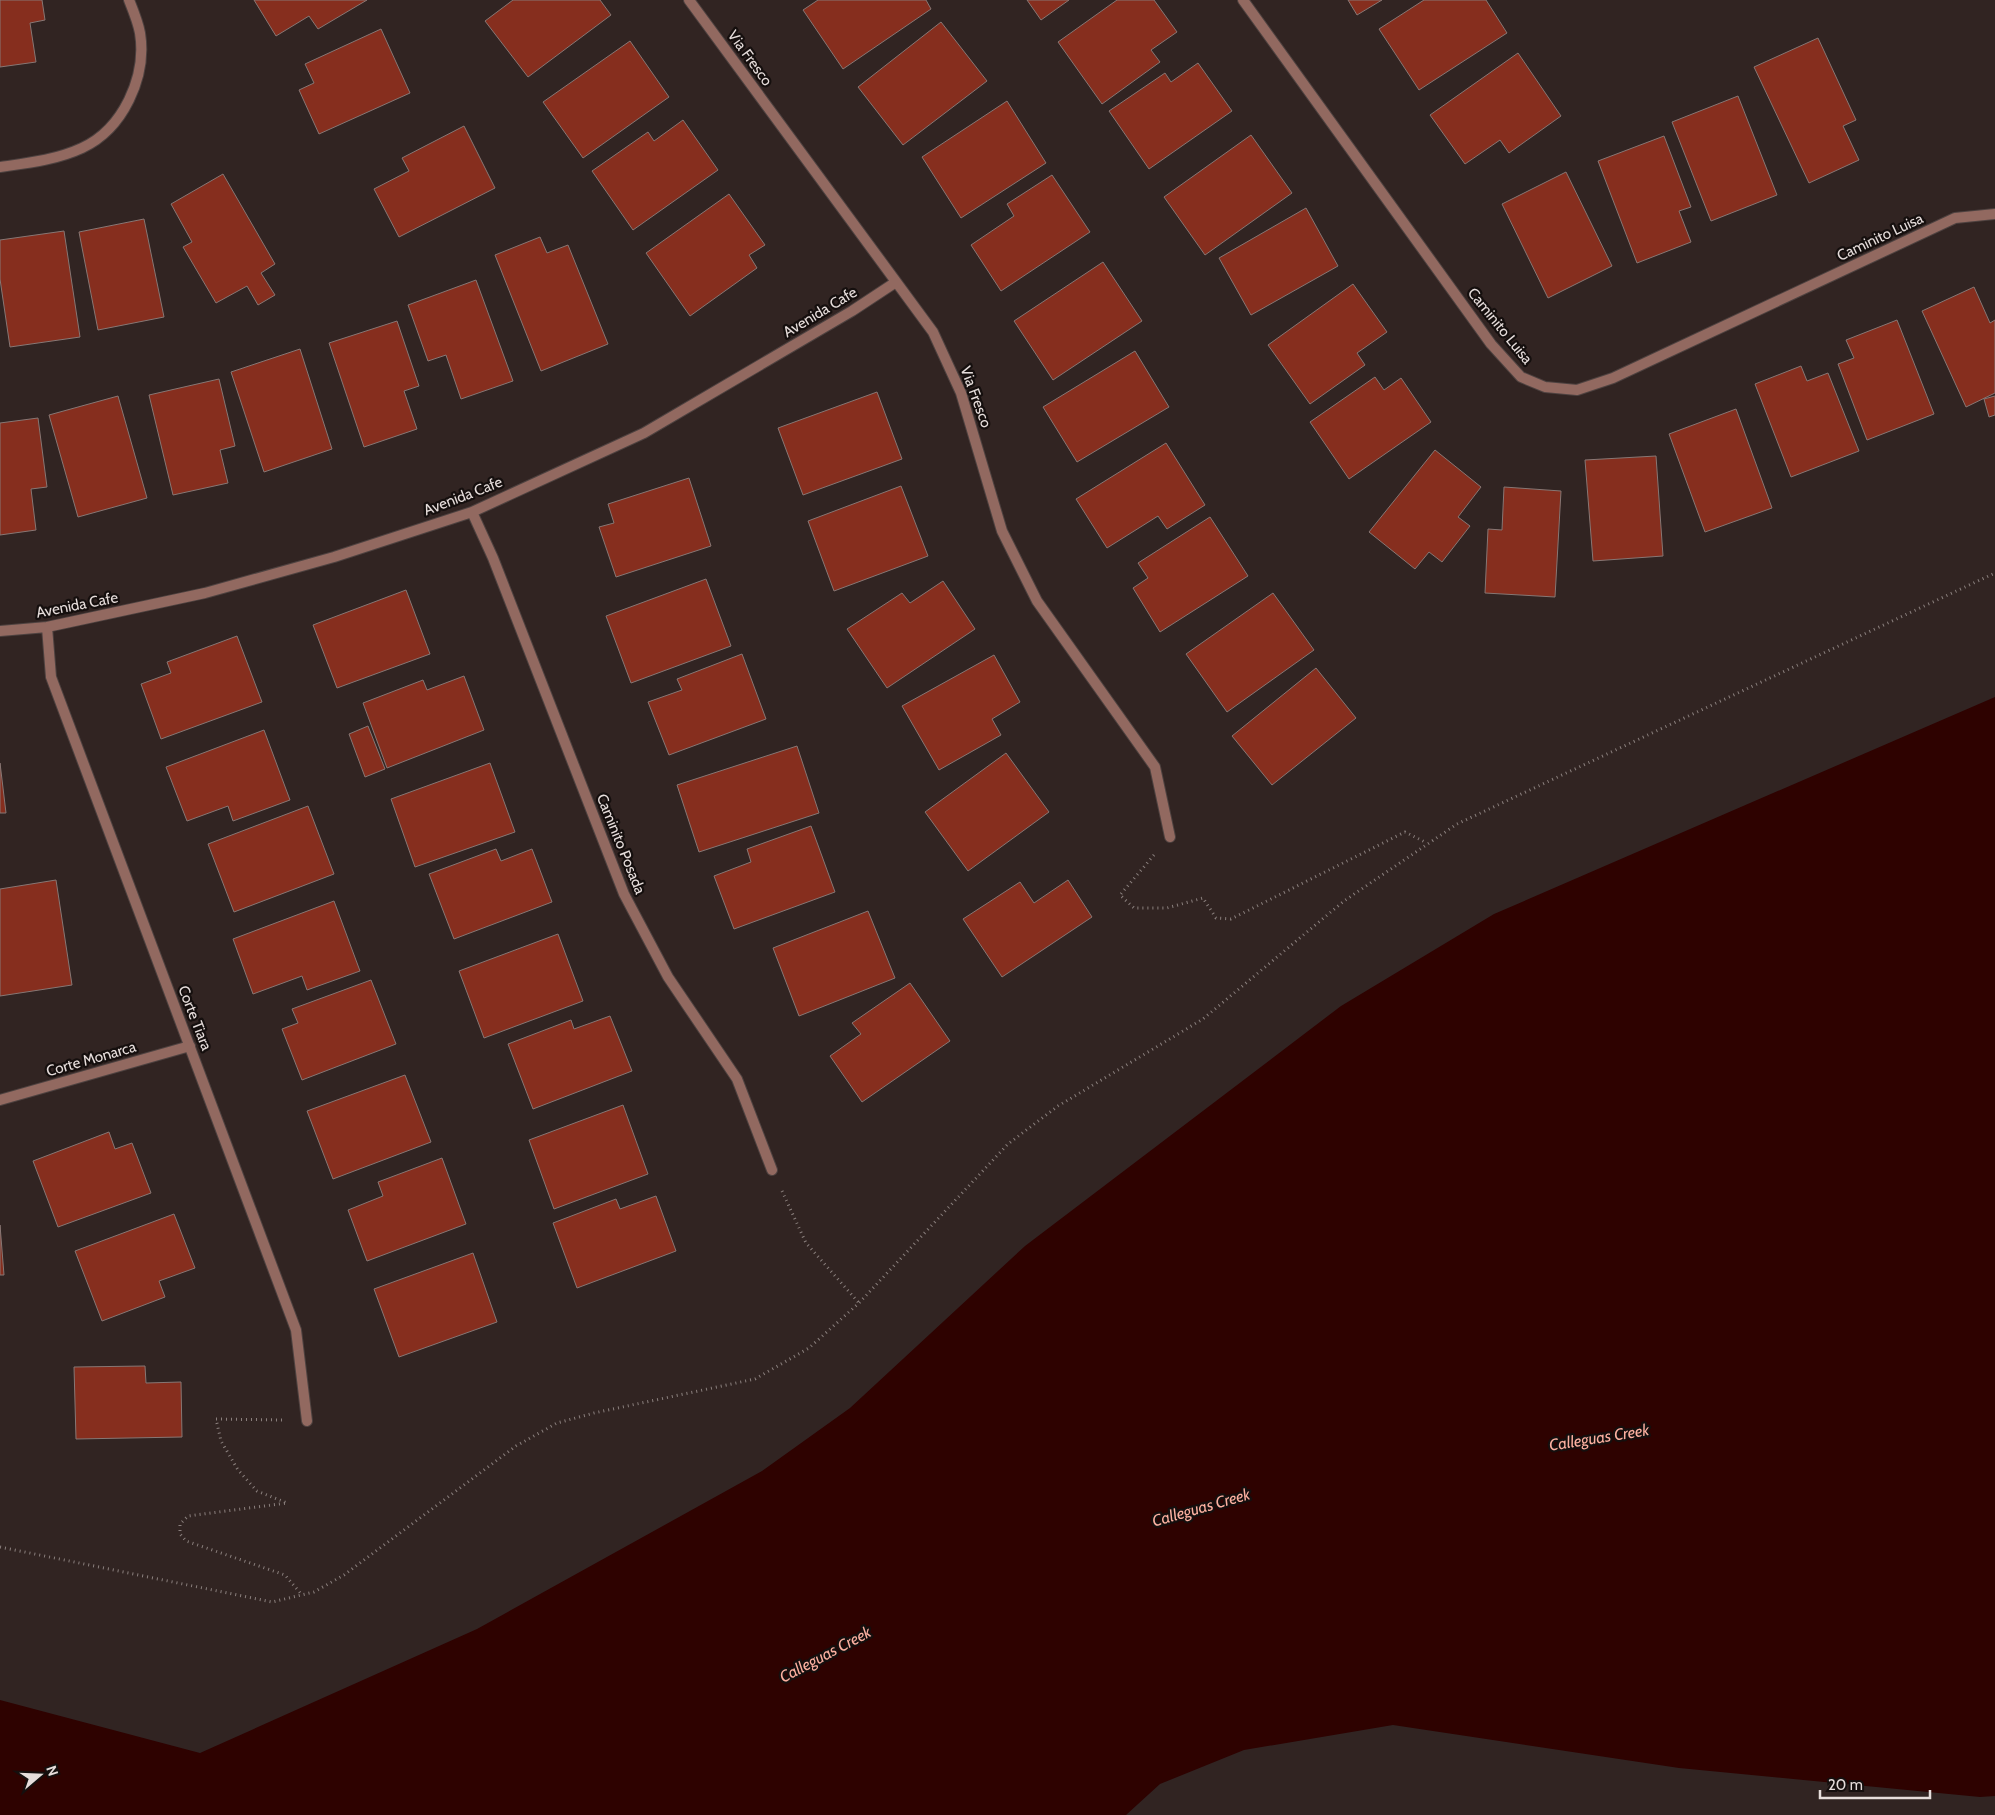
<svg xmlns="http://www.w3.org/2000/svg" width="1995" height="1815" font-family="Cabin,sans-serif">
  <rect width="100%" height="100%" fill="#312422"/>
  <!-- water -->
  <path fill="#2e0200" d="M1995 697V1796L1980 1797 1679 1768 1393 1725 1244 1750 1160 1784 1126 1815H0V1700L200 1753 477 1629 762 1471 850 1408 1025 1246 1341 1006 1494 914Z"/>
  <!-- building -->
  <path fill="#862e1e" stroke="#877774" d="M0 0H42L45 20 30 23 36 62 0 67Z
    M254 0H367L318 29 309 16 276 36Z
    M513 0H600L611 15 528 77 485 21Z
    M818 0H926L931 9 843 69 803 10Z
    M1027 0H1069L1041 20Z
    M1117 0H1154L1177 32 1151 50 1160 62 1102 104 1058 42Z
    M1348 0H1382L1357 15Z
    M1424 0H1486L1507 33 1419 90 1379 29Z
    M941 22 987 81 903 145 858 87Z
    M381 29 410 93 319 134 299 90 314 83 305 64Z
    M1818 38 1856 120 1843 126 1859 160 1809 183 1754 67Z
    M630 41 669 97 583 158 543 102Z
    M1518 53 1561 116 1509 153 1500 140 1465 164 1430 115Z
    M1198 63 1232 111 1149 169 1109 111 1165 73 1171 82Z
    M1738 96 1777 195 1711 221 1672 122Z
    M1007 101 1046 163 961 218 922 157Z
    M683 120 718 170 633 230 592 171 648 132 654 141Z
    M464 126 495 188 399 237 374 189 409 171 402 158Z
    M1251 135 1292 193 1205 255 1164 197Z
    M1664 136 1691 207 1679 211 1691 242 1637 263 1598 161Z
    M1566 172 1612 266 1548 298 1502 204Z
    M223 174 275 264 261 273 275 295 258 305 247 286 216 303 183 247 192 242 171 204Z
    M1052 175 1090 232 1001 291 971 245 1014 216 1007 204Z
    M729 194 765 245 749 255 757 268 690 316 646 253Z
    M1306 208 1338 266 1251 315 1219 258Z
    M144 219 164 317 98 330 79 232Z
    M64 231 80 337 10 347 0 279V240Z
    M540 237 547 253 568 245 608 344 541 371 495 255Z
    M1103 262 1142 321 1053 380 1014 321Z
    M476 280 513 381 461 399 446 355 428 361 408 305Z
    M1353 284 1387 332 1357 353 1365 365 1310 404 1268 345Z
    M1974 287 1990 323 1995 320V393L1966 407 1922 311Z
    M1897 320 1934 414 1867 440 1838 364 1854 358 1846 340Z
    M397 321 419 386 404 391 417 429 364 447 329 343Z
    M300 349 332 449 264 472 231 372Z
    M1135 351 1169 407 1077 462 1043 407Z
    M1801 366 1807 381 1828 373 1859 451 1791 477 1755 384Z
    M1375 377 1384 390 1401 378 1431 422 1349 479 1310 422Z
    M219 379 235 446 220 450 228 483 173 495 149 395Z
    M877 392 902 459 803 495 778 428Z
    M118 396 147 498 78 517 49 415Z
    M1995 396V415L1989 417 1984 399Z
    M1736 409 1772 508 1705 532 1669 434Z
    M38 418 47 487 31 489 36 530 0 535V423Z
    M1166 443 1205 505 1167 529 1158 516 1107 548 1076 499Z
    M1435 450 1481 487 1458 517 1470 526 1442 562 1429 552 1415 569 1369 532Z
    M1656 456 1663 556 1593 561 1585 460Z
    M689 478 711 546 616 577 599 527 614 523 608 504Z
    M901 486 928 556 834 591 808 521Z
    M1504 487 1561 491 1555 597 1485 593 1488 529 1502 530Z
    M1210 517 1248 576 1160 632 1133 588 1148 578 1138 563Z
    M706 579 731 646 631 683 606 616Z
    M943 581 975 629 887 688 847 629 902 593 910 603Z
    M406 590 430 654 337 688 313 625Z
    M1273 593 1314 650 1227 712 1186 654Z
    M237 636 262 702 161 739 141 684 171 673 167 662Z
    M742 654 766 719 669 755 648 702 682 690 677 679Z
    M994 655 1020 702 992 719 1001 735 939 770 902 706Z
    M1316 668 1356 718 1272 785 1232 736Z
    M464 676 484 730 387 768 363 703 423 680 427 690Z
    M368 726 385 769 365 777 349 734Z
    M264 730 290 800 233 821 228 806 187 821 166 767Z
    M797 746 819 813 699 852 677 785Z
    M1006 753 1049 812 968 871 925 812Z
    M0 763 6 813H0Z
    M490 763 515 832 415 867 391 799Z
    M308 806 334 874 234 912 208 844Z
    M811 826 835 892 734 929 714 876 751 862 747 849Z
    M496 849 501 861 532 849 552 902 454 939 429 874Z
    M56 880 72 985 0 996V889Z
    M1068 880 1092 917 1002 977 963 919 1020 882 1034 903Z
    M334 901 360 971 307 990 302 976 253 994 233 939Z
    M868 911 895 978 799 1016 773 948Z
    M558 934 583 1001 484 1038 459 971Z
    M371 980 396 1044 302 1080 282 1029 298 1023 292 1009Z
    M910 983 950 1041 862 1102 830 1056 861 1034 852 1023Z
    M610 1016 632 1071 533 1109 508 1044 571 1020 574 1029Z
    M405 1075 431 1142 333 1179 307 1111Z
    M623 1105 648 1174 554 1209 529 1140Z
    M109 1132 115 1149 132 1143 151 1193 58 1227 33 1161Z
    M442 1158 466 1224 367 1261 348 1210 383 1196 378 1182Z
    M656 1196 676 1251 577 1288 553 1223 616 1199 620 1209Z
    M174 1214 195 1268 159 1281 165 1297 102 1321 75 1251Z
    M0 1225 4 1275H0Z
    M473 1253 497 1322 399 1357 374 1289Z
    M145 1366 146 1383 181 1382 182 1437 76 1439 74 1367Z"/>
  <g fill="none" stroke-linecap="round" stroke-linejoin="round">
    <defs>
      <path id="street" d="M689 0 933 332 961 393 1002 531 1037 601 1155 767 1170 837
        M1243 0 1491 344 1521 377 1545 387 1577 390 1613 378 1955 218 1995 214
        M0 167C28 163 56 160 82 148 123 129 147 77 140 33 138 22 133 10 129 0
        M472 512 493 558 624 894 668 977 737 1079 772 1170
        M47 627 51 677 296 1330 307 1421
        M0 631 47 627 205 593 334 557 472 512 644 433 852 311 896 282
        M0 1100 190 1046"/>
    </defs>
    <!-- street casing -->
    <use href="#street" stroke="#4e4240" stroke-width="12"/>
    <!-- path -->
    <path stroke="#8b807e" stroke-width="3" stroke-dasharray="1 4" stroke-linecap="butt" d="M1154 855 1120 895 1134 908H1167L1203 898 1216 918 1231 919 1405 832 1427 843
      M782 1191 806 1243 859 1303
      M282 1420 216 1419 221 1441 238 1470 257 1491 287 1503 188 1516 180 1524V1534L186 1541 285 1575 302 1595
      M0 1547 272 1602 314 1592 344 1575 516 1446 557 1423 594 1413 755 1379 809 1348 859 1303 1008 1144 1058 1106 1203 1019 1344 901 1457 824 1995 573"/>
    <!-- street -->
    <use href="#street" stroke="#926960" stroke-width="10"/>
  </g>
  <g text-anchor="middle" stroke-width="4.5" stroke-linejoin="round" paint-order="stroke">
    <!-- street labels -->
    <g font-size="15" fill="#e6dddb" stroke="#150f0e">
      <text transform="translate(750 58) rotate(54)" y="5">Via Fresco</text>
      <text transform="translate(1880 237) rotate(-25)" y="5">Caminito Luisa</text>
      <text transform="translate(820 312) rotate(-31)" y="5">Avenida Cafe</text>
      <text transform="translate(1500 326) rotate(51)" y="5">Caminito Luisa</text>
      <text transform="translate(976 397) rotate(70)" y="5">Via Fresco</text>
      <text transform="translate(463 496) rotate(-21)" y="5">Avenida Cafe</text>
      <text transform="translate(77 605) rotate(-11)" y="5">Avenida Cafe</text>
      <text transform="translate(621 844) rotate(68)" y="5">Caminito Posada</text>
      <text transform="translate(195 1018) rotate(69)" y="5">Corte Tiara</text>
      <text transform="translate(91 1059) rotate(-16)" y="5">Corte Monarca</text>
    </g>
    <!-- water labels -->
    <g font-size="16" font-style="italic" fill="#fcb0a0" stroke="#150f0e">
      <text transform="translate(1599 1437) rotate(-9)" y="6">Calleguas Creek</text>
      <text transform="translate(1201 1507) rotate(-16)" y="6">Calleguas Creek</text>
      <text transform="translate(825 1654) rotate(-28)" y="6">Calleguas Creek</text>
    </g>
  </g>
  <!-- north arrow -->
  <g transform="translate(40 1775) rotate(71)" stroke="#150f0e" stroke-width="4" paint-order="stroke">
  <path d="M0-4L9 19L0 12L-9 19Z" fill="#e6dddb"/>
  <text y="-8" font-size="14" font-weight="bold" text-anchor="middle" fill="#e6dddb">N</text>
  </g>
  <!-- scale -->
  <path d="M1820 1790v8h110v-8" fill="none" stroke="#e6dddb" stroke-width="2.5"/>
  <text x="1828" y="1790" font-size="15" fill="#e6dddb" stroke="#150f0e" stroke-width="4" paint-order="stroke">20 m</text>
</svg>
